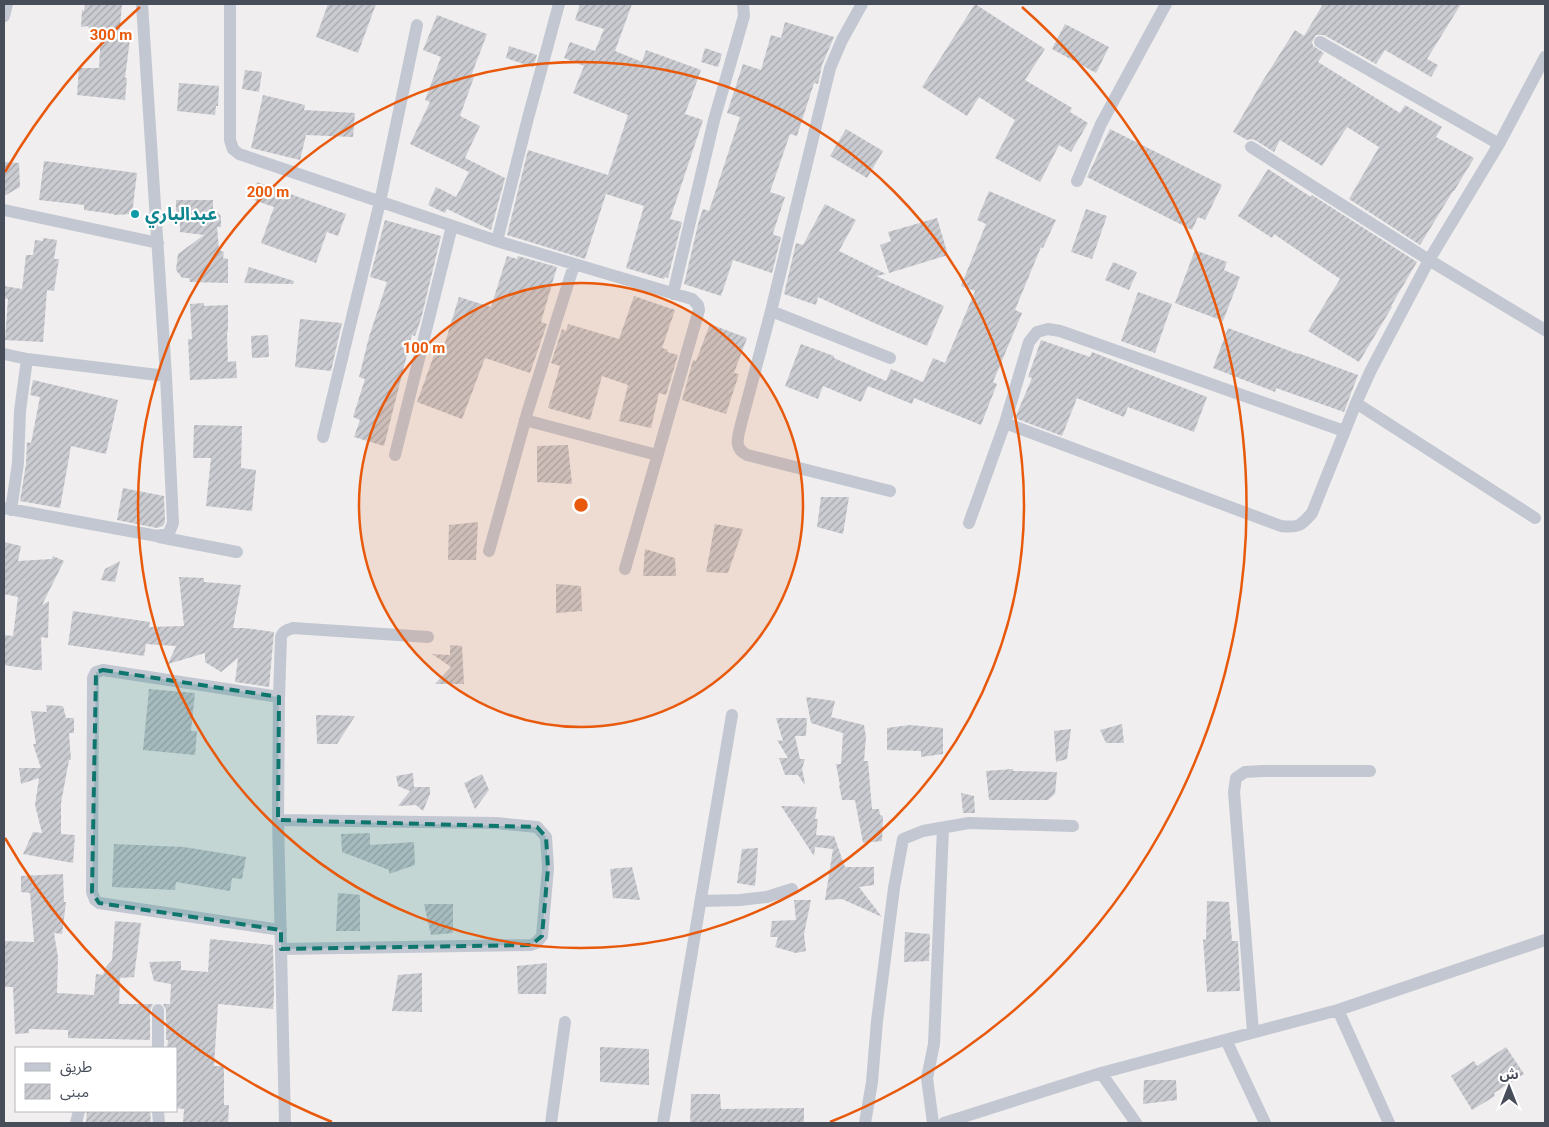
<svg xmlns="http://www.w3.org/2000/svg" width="1549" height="1127" font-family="Roboto,'Noto Sans Arabic',sans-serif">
  <defs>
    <pattern id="building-hatch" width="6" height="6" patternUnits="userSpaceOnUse" patternTransform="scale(1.25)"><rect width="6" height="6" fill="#cbccd2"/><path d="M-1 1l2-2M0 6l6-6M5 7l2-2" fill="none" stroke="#a7a8ad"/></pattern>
  </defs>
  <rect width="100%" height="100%" fill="#f0eeee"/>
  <!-- building -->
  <path fill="url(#building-hatch)" d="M85 4H122L119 37 130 39 125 78H127L125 100 77 95 79 68H99L101 31 90 30 88 26 81 27 82 10 84 11Z
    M328 4H376L358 53 316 37Z
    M580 4H632L615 51 642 62 646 50 701 70 685 114 703 120 670 219 682 222 668 278 665 277 664 279 626 268 644 206 606 194 585 259 507 235 528 150 608 175 628 115 573 93 584 66 564 58 570 42 595 51 604 29 575 20Z
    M975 4 1045 49 1025 80 1072 108 1070 112 1088 123 1071 152 1059 145 1040 182 995 158 1015 120 979 97 967 116 922 87Z
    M1323 4H1461L1427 59 1438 65 1431 77 1385 50 1376 64 1324 35H1316L1312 42 1313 46 1324 53 1318 62 1400 113 1405 105 1442 127 1436 137 1474 158 1454 191H1453L1420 245 1349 199 1379 147 1347 127 1322 166 1280 140 1274 152 1255 140 1251 139 1247 140 1233 132 1262 82 1295 30 1304 36Z
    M437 15 487 34 471 76 474 77 460 116 480 126 465 158 505 178 491 230 447 209 445 213 428 205 436 187 456 197 469 172 410 144 430 102 425 100 441 57 423 50Z
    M785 22 834 37 822 65 818 84 814 83 797 136 790 134 770 192 785 197 773 233 774 235 781 237 772 273 733 260 721 296 684 284 699 220 703 209 709 211 740 117 727 113 743 64 761 70 771 35 781 38Z
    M1065 24 1109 47 1096 73 1052 49Z
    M509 46 537 55 533 67 506 58Z
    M705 48 722 54 718 67 701 62Z
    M245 70 262 72 259 92 242 89Z
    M179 83 219 86 218 106H216L215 115 177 111Z
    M263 95 305 105 304 110 355 113 353 137 306 135 300 160 251 148Z
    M846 129 883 151 867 178 830 156Z
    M1110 129 1222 185 1205 220 1198 217 1192 230 1087 177Z
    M44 161 137 173 132 214 114 215V214L84 210V205L39 200Z
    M4 162 19 163 20 187 4 196Z
    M1268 169 1311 197 1312 195 1417 262 1391 306 1392 307 1359 362 1308 331 1340 279 1274 234 1272 238 1238 216Z
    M257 182 346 214 338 236 327 232 316 263 261 243 274 207 251 199Z
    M989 191 1056 220 1043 248 1041 247 1015 310 1022 313 993 382 997 384 981 425 914 398 912 404 868 386 861 402 823 386 818 399 785 386 801 344 834 356V358L886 381 891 369 923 382 933 358 945 363 975 291 961 286 986 224 977 220Z
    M176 200H213V208L221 216V227H217L219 250 224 252 223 258 228 259V283L190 282 189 278H182L176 270 178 254 204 235 180 232V222H176Z
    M825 204 856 220 839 251 886 274 876 276 944 306 927 346 872 322 818 297 816 305 784 294 796 243 803 245Z
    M1086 209 1107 216 1092 259 1071 252Z
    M937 218 948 255 889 273 880 245 891 241 888 232Z
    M385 220 441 236 421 319 415 336 412 335 384 446 354 437 360 420 353 417 365 379 359 377 369 337 387 282 370 277Z
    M43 238 57 240 54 259H59L54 291 47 290 43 342 5 340 8 299 4 298V286L22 289 26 255H33L35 240 43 241Z
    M1195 250 1227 262 1224 270 1240 277 1223 321 1175 303Z
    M507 256 517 259 518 256 557 267 541 322 547 324 530 373 485 358 462 419 417 402 438 344 444 346 459 297 491 307Z
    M1113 262 1137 272 1129 290 1105 280Z
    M249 267 294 281 293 284 244 283Z
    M1138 292 1172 304 1155 353 1121 341Z
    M634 296 675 310 662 348 668 350 667 352 678 355 666 395 659 393 651 428 619 421 628 385 602 376 590 420 548 408 560 366 551 363 562 329 566 331 568 324 619 339Z
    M204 303V306L228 305V332H227L228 362 236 361 237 378 190 380 188 339H192L190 304Z
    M300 319 342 323 331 371 295 367Z
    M710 324 747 338 734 373 739 374 726 414 682 400 693 360 696 361Z
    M1228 328 1298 354V353L1358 375 1344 412 1276 388 1275 392 1213 368Z
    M268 335 269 357 252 358 251 336Z
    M1041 340 1090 357 1092 352 1207 397 1194 432 1128 407 1124 417 1077 398 1062 436 1015 418 1032 378 1028 377Z
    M33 380 118 400 106 454 71 446 60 508 20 501 26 464 27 442 31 443 40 397 30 395Z
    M194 425 242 426 241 468 256 470 252 511 206 506 211 458H193Z
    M568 445 572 484 537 482V446Z
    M123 488 164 496 165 522 163 526 157 528 117 520Z
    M821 497H849L843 534 817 527Z
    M478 522 476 560H448L449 525Z
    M715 524 743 529 728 573 706 572Z
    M4 542 21 546 18 561 52 559 53 556 64 561 42 605 49 601 48 638 41 637 42 670H32L31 669 4 665V635L13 636 18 597 4 594Z
    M645 549 675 558 676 576H643Z
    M120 561 115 582 101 580 105 569Z
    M179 577 204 578V582L241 585 233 628H244L274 632 269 687 235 682 238 658 221 672 205 662V653L168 664 176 646 146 644 144 656 68 645 73 611 150 622 149 627 184 626Z
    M556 584 581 586 582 611 556 613Z
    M450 645 462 646 464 684H435L451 667 432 654 450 655Z
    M149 689 195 693 191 731H197L195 755 143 750Z
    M806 697 835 701 831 717 864 725 866 737 864 761H868L872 809H879L880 815 883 816 882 841 863 843 855 800H842L839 785H840L836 764H841L843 733 811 723Z
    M46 705 63 706 66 718H74V733H69L71 760H69L61 803V834L75 835 73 863 23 854 33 832 42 833 35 805 39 778 21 784 19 768H41L33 744H36L31 711 47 712Z
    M316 715 355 716 337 744H317Z
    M776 718H807L806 736H795L800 759H805L802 769 805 783 804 784 798 775H785L779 758H788L777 740 783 741Z
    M1122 724 1124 743H1106L1100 730Z
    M910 725 943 728V754L921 757V751L887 750V728Z
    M1071 729 1067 759 1056 762 1054 731Z
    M1013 769V771L1057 772 1055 794 1048 800H989L986 771Z
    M413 773 414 787H430V794L423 811 416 805 398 806 410 791 398 786 396 776Z
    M482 774 489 790 475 809 464 783Z
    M961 793 974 796 975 813H963Z
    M781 806 817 807 815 819H818L816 835 834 836 845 867H874V885L859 887 882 917 842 899 825 900 833 849 815 847 814 856Z
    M370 833V845L414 842 415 865 389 874V870L342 852 341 834Z
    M114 844 184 847 246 857 242 879 232 878 230 891 176 882 175 890 112 887Z
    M758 848 755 886 737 883 742 849Z
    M632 867 640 900 613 898 610 869Z
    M63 874 64 902H66L62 934 54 933 58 957 57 993 94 995 96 974 103 975 106 967 112 960 115 921 141 923 134 977 120 978 119 1004H153L150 1010V1040L68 1038V1030L29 1029V1033L15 1034 13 987H4V941L34 942 30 893 21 892V876Z
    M338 893 360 895V931H336Z
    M794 900H811L804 934 806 951 796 953 775 947 778 937H770L772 921 796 920Z
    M1207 901 1229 902 1232 941H1238L1240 991 1207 992 1203 939 1206 940Z
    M424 904H453V933L431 935Z
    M905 932 930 934 929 961 904 962Z
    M210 939 273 945 274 993 273 1009 218 1004 214 1066H224V1105H229L228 1123H183L184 1109 176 1108V1048H167L168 1040H166V1010L163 1004H170L171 984 154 981 149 962 181 961V970L208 972Z
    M547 963 546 994H518L517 966Z
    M422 973V1012L392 1011 398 975Z
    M600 1047 649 1049V1085L600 1082Z
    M1506 1047 1524 1074 1494 1093 1495 1096 1472 1110 1451 1076 1474 1061 1477 1066Z
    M1144 1080H1176L1177 1100 1143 1104Z
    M691 1094H720L721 1109 804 1108V1123H690Z
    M87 1111H150L151 1123H86Z"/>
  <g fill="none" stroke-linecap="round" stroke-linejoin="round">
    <!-- minor -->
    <path stroke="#c2c7d2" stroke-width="12" d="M230 4V140L233 149 239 154 497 241 692 299 698 305 699 310 625 569
      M862 4 842 40 830 68 771 311 741 424C738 437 733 448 747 455L890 491
      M4 16 7 4
      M1320 42 1499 144
      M1251 147 1429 260 1545 330
      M1077 181 1101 124 1166 4
      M4 210 158 243
      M497 241 528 118 559 4
      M673 294 714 120 744 16 743 4
      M771 311 890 358
      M4 354 27 359 166 376
      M1356 403 1535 518
      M525 420 657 455
      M1005 423 1281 526C1298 528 1301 526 1312 513L1356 403 1371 370 1429 260 1499 144 1545 57
      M323 437 380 202 417 25
      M395 455 452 226
      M4 508 157 536 169 533 173 523 166 376 142 4
      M11 510 18 463 20 411 27 359
      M969 523 1005 423 1029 342 1037 332 1048 329 1060 331 1344 431
      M159 537 237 552
      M489 551 528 410 574 265
      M279 697 281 637C283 631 287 630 293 628L428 637
      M278 820 496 823 537 827 546 837 548 868 542 936 536 943 531 945 281 949
      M702 901 740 900 767 897 792 889
      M281 930 99 903 95 900 92 892 93 678 96 672 103 670 279 697 278 820 285 1123
      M158 1010V1048
      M1338 1010 1389 1123
      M1253 1032 1234 792 1236 778 1245 772 1263 771H1370
      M1226 1040 1265 1123
      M1101 1073 1136 1123
      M158 1111 159 1123
      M76 1123 79 1111
      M551 1123 565 1022
      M663 1123 732 715
      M865 1123 872 1082 877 1021 894 888 903 839 923 831 969 823 1073 826
      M933 1123 927 1078 934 1044 943 828
      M944 1123 1101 1073 1338 1010 1545 940"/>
  </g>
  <!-- marked area -->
  <path fill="#0f766e" fill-opacity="0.2" stroke="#0f766e" stroke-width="4" stroke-dasharray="10 6" stroke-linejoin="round" d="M103 670 279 697 278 820 537 827 546 837 548 868 542 936 531 945 281 949V930L99 903 92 892 96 672Z"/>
  <!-- distance rings -->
  <circle cx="581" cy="505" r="222" fill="#e8590c" fill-opacity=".12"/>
  <g fill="none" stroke="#e8590c" stroke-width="2.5">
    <circle cx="581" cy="505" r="222"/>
    <circle cx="581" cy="505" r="443"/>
    <path d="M332 1122A665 665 0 0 1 5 838M5 172A665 665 0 0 1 140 7M1022 7A665 665 0 0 1 830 1122"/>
  </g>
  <!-- markers -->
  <circle fill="#0f9aa8" stroke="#fff" stroke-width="2" cx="135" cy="214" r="5"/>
  <g text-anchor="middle" stroke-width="4.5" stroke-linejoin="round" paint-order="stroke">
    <!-- culture labels -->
    <g font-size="18" font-weight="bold" fill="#0d838f" stroke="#fff" text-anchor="start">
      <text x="145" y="220">عبدالباري</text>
    </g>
  </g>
  <circle cx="581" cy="505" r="8" fill="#e8590c" stroke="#fff" stroke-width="2.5"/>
  <g font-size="15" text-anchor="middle" font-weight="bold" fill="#e8590c" stroke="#fff" stroke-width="4.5" stroke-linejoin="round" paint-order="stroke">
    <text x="111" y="40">300 m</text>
    <text x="268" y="197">200 m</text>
    <text x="424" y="353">100 m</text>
  </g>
  <!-- border -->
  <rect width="1549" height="1127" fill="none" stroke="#474e5a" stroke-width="10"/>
  <!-- legend -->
  <rect x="15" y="1047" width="162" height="65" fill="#ffffff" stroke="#b5b8bd"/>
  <rect x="25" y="1063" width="25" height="8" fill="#c2c7d2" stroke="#b5b8bd"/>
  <text x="60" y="1072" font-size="15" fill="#474e5a">طريق</text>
  <rect x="25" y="1084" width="25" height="15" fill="url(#building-hatch)" stroke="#b5b8bd"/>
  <text x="60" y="1097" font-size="15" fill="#474e5a">مبنى</text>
  <!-- north arrow -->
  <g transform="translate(1509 1087)" stroke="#ffffff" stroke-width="4" paint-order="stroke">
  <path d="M0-4L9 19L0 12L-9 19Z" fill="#474e5a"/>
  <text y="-8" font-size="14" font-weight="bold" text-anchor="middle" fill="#474e5a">ش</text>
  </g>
</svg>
